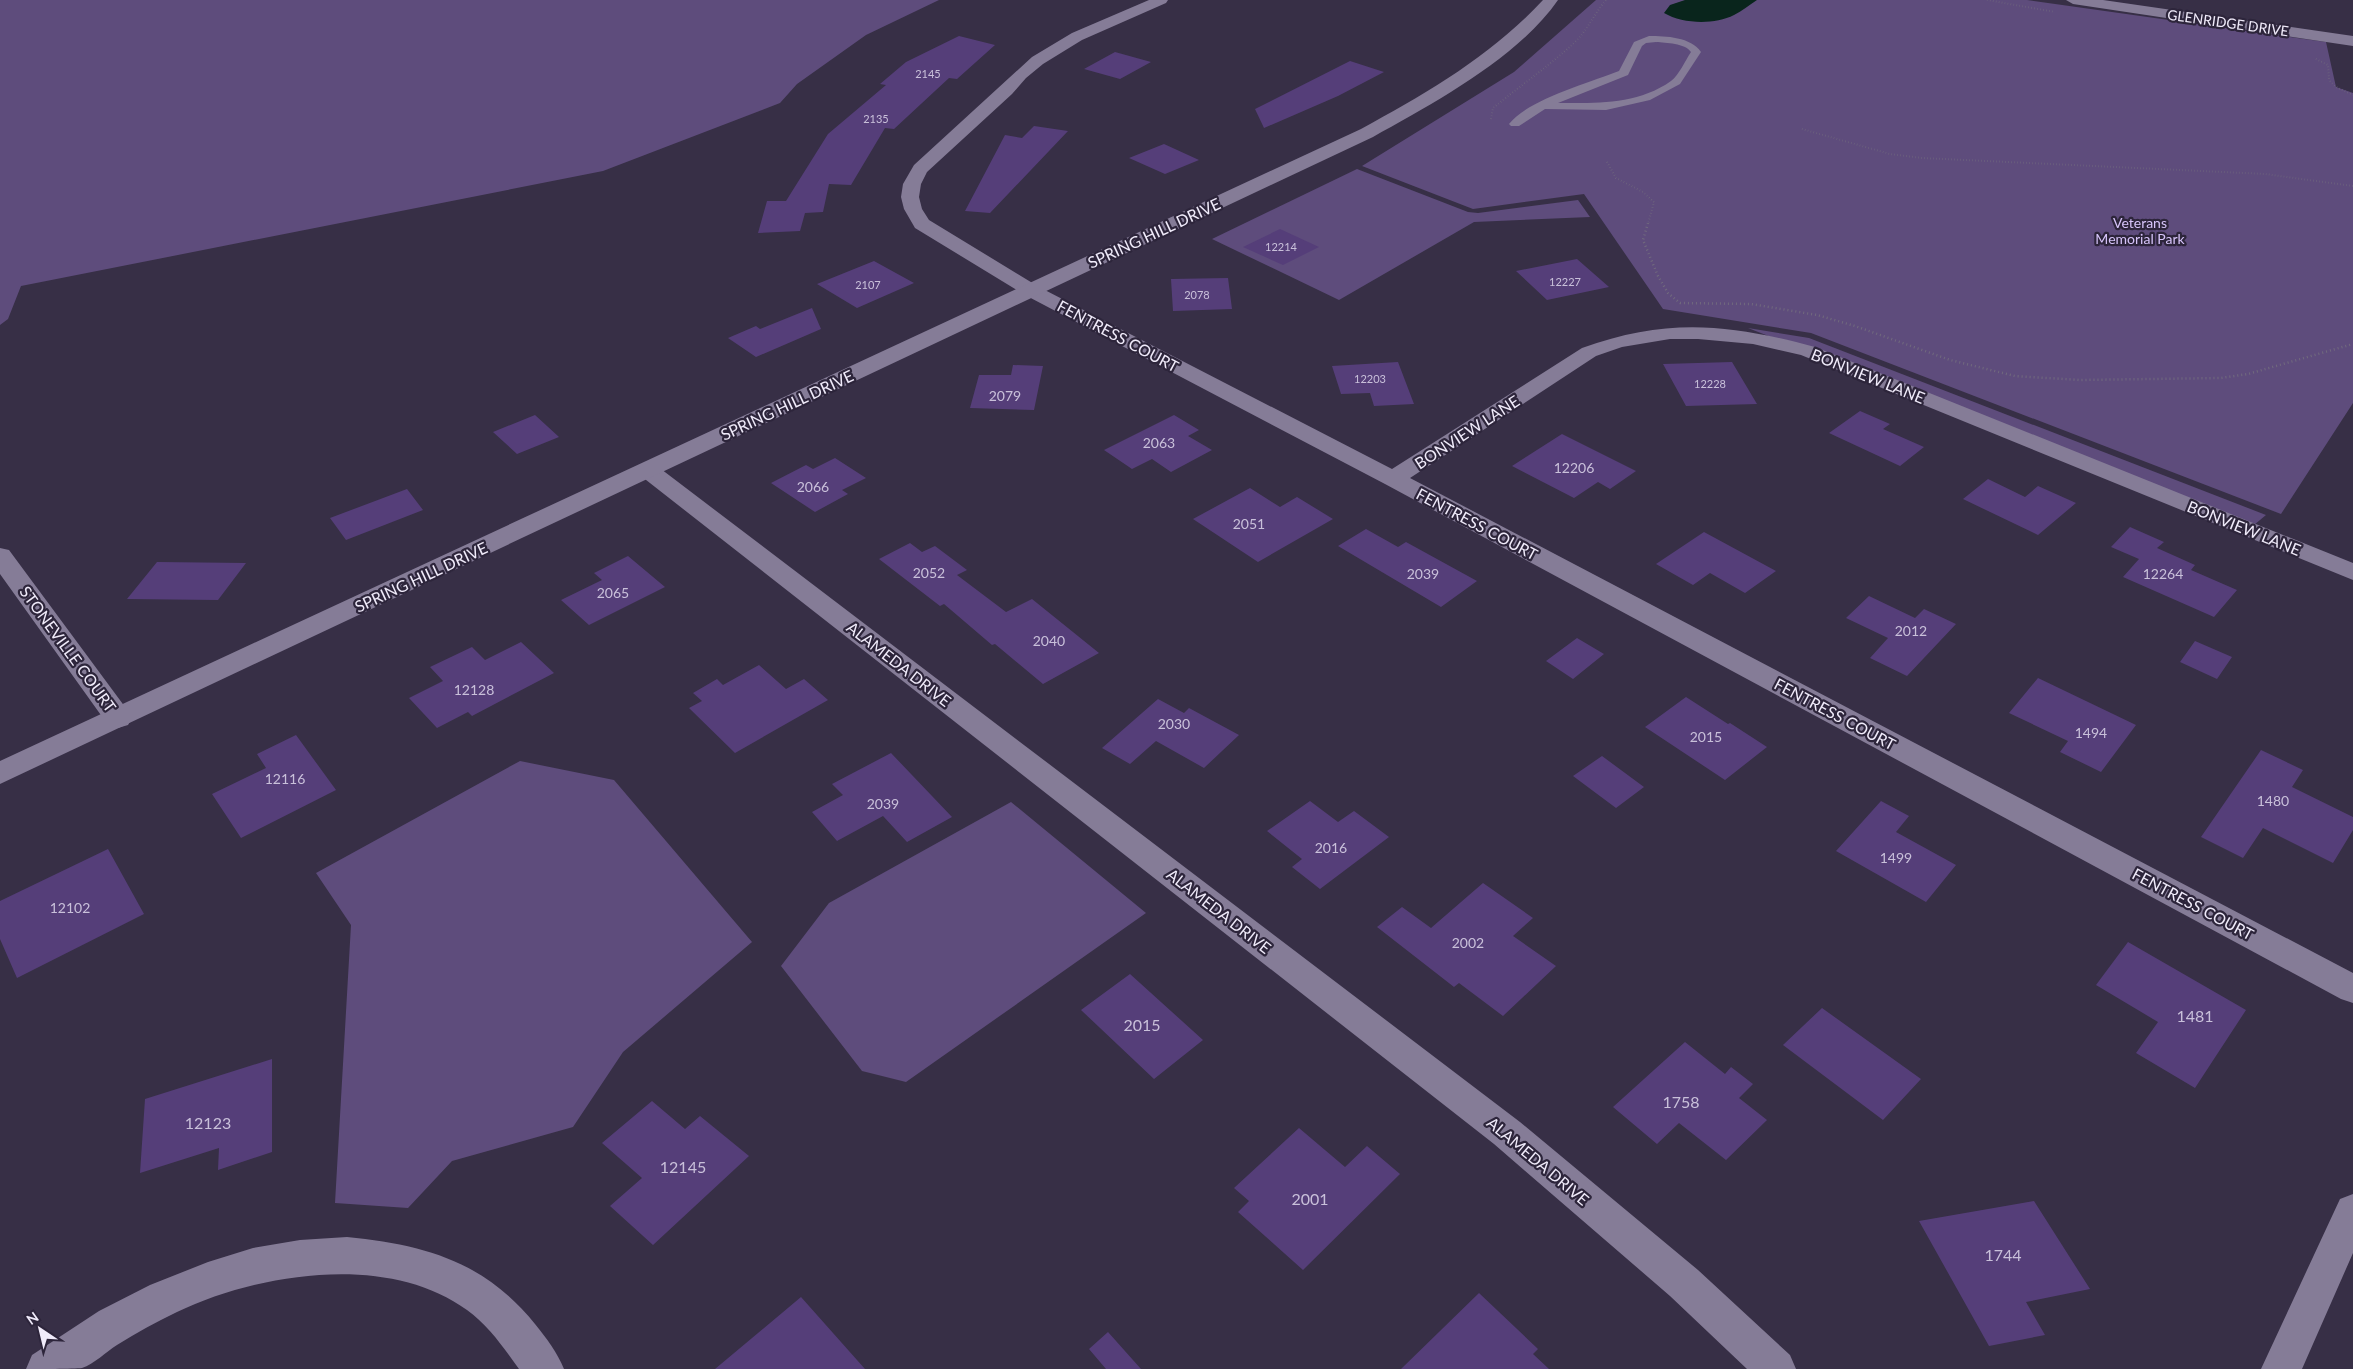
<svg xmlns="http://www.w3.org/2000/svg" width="2353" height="1369" font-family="Lato,sans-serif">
  <rect width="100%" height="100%" fill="#372f46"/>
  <!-- green -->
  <path fill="#5e4c7c" d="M0 0H939L866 35 797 84 780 103 603 171 21 286 8 319 0 325Z
    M1596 0H2027L2326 42 2336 87 2353 93V403L2281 514 1811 333 1663 309 1584 194 1473 209 1362 166 1514 72Z
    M1357 169 1468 212 1478 213 1578 200 1590 217 1474 222 1339 300 1212 239Z
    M1748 328 1809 338 2266 515 2254 525Z
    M520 761 614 780 752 942 623 1052 573 1127 452 1161 408 1208 335 1203 351 925 316 873Z
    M1011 802 1146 913 906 1082 862 1071 781 966 829 903Z"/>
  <!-- water -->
  <path fill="#09251c" d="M1685 0H1757C1749 5 1742 11 1734 15 1714 25 1683 24 1664 13L1670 5Z"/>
  <!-- building -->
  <path fill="#553e79" d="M959 36 995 45 957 79 949 78 894 129 885 128 851 185 829 184 823 212 805 213 800 231 758 233 767 201H786L828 134 886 85 880 84 906 62Z
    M1115 52 1151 62 1120 79 1084 69Z
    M1350 61 1384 72 1338 96 1264 128 1255 109Z
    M1034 126 1068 131 990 213 965 211 1005 135 1022 138Z
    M1164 144 1199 160 1165 174 1129 158Z
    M1280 229 1319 247 1283 265 1243 247Z
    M1577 259 1609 287 1547 300 1516 271Z
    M874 261 914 283 857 308 817 284Z
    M1228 278 1232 309 1173 311 1171 279Z
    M812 308 821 329 756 357 728 338 756 326 760 329Z
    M1398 362 1414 404 1374 406 1370 393 1341 394 1332 366Z
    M1732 362 1757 404 1686 406 1663 364Z
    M1013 365 1043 366 1034 410 970 408 979 375H1011Z
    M1860 411 1890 424 1883 429 1924 447 1900 466 1829 433Z
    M535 415 559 437 517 454 493 432Z
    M1174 415 1199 430 1188 436 1212 450 1171 472 1152 459 1132 469 1104 450Z
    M1562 434 1636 471 1610 489 1598 482 1574 498 1512 466Z
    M835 458 866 478 842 490 848 494 815 512 771 483 806 465 813 469Z
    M1988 479 2025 497 2038 486 2076 503 2038 535 1963 499Z
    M1250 488 1280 507 1297 497 1333 519 1258 562 1193 519Z
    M407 489 423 510 346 540 330 518Z
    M2130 527 2164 542 2157 548 2195 565 2191 570 2237 590 2214 617 2123 577 2139 559 2111 547Z
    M1366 529 1398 547 1406 542 1477 581 1441 607 1338 546Z
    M1704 532 1776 571 1745 593 1710 573 1693 585 1656 564Z
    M910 543 922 552 935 546 967 570 957 575 1006 612 1032 599 1099 653 1043 684 995 644 992 645 944 604 940 606 879 559Z
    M628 556 665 587 589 625 561 600 602 580 594 573Z
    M157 562 246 563 218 600 127 599Z
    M1869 596 1915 618 1924 609 1956 624 1907 676 1870 658 1888 638 1846 618Z
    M1577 638 1604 654 1573 679 1546 661Z
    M2195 641 2232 657 2217 679 2180 662Z
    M521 642 554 673 472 716 468 712 437 728 409 698 443 681 430 667 472 647 485 660Z
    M759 665 786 689 804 679 828 700 735 753 689 708 702 701 693 693 717 679 723 685Z
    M2038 678 2136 725 2101 772 2060 752 2068 741 2009 713Z
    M1686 697 1728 724 1730 723 1767 747 1725 780 1645 727Z
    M1158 699 1184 713 1189 708 1239 735 1204 768 1156 741 1130 764 1102 748Z
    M296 735 336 790 241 838 212 794 266 768 257 754Z
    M2261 750 2303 770 2292 787 2353 817V830L2333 863 2263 828 2243 858 2201 837Z
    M891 753 952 817 907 842 883 816 837 841 812 812 843 795 832 784Z
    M1602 756 1644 787 1616 808 1573 776Z
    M1310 801 1338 822 1354 811 1389 837 1320 889 1292 867 1302 859 1267 831Z
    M1881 801 1909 816 1896 832 1956 865 1926 902 1836 851Z
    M108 849 144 914 17 978 0 939V901Z
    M1483 883 1533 918 1513 936 1556 966 1503 1016 1459 983 1454 987 1377 927 1402 907 1431 928Z
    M2128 942 2246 1010 2195 1088 2136 1053 2158 1022 2096 985Z
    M1130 974 1203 1040 1154 1079 1081 1010Z
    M1822 1008 1921 1079 1883 1120 1783 1045Z
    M1685 1042 1725 1074 1731 1067 1753 1084 1739 1098 1767 1120 1726 1160 1679 1123 1657 1144 1613 1107Z
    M272 1059V1152L218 1170 219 1148 140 1173 145 1099Z
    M652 1101 685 1129 700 1116 749 1156 653 1245 610 1206 642 1178 602 1143Z
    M1299 1128 1345 1167 1367 1146 1400 1174 1303 1270 1238 1212 1249 1201 1234 1188Z
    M2034 1201 2090 1289 2026 1302 2045 1335 1989 1346 1919 1221Z
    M1479 1293 1538 1349 1533 1354 1549 1369H1401Z
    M801 1297 865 1369H715Z
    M1108 1332 1141 1369H1106L1089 1349Z"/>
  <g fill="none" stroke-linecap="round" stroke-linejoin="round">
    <!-- path-far1 -->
    <path stroke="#716a7e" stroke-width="2" stroke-dasharray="0.5 2.5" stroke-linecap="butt" d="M1987 0 2055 12
      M2316 59 2328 65 2329 80 2336 87 2353 95
      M1491 119 1493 108C1520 86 1549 66 1574 43 1588 30 1594 14 1606 0
      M1802 129 1890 154 1922 158 2265 174 2353 186
      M1607 162 1616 178 1643 192 1654 202 1648 224"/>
    <!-- path -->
    <path stroke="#716a7e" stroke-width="2.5" stroke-dasharray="1 3" stroke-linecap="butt" d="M1648 223 1643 240 1658 276 1668 293 1680 303 1751 304 1817 315 1855 326 1950 360 2015 376 2080 380 2221 378 2248 374 2353 344"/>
    <!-- lane -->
    <path fill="#857c97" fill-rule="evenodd" d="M1649 36C1666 36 1691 37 1701 52L1680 84 1650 100 1606 110 1545 109 1519 126H1511L1509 124C1529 99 1589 83 1619 71L1634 42ZM1656 42C1666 43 1685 43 1691 52 1685 61 1679 75 1671 81 1637 105 1597 103 1558 103L1628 75 1642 46 1646 43Z"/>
    <!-- street -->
    <path fill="#857c97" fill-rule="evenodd" d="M1149 0H1168L1166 3 1082 40 1043 64 1026 78 1012 94 927 172 921 184 919 197 922 209 929 220 1039 287 1392 469 1582 348C1667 317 1730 324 1815 347L2353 563V580L1801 355 1753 344 1698 339H1670L1622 347 1596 356 1410 478 2353 973V1003L2341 999 1385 484 1025 295 915 228 904 209 901 197 903 184 914 165 1032 57 1072 33Z
      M2066 0H2103L2353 36V46L2073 4Z
      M649 464 657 466 1520 1122 1698 1270 1790 1355 1796 1369H1747L1670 1296 1494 1144 641 476 637 471 641 466Z
      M0 548 9 550 128 711 132 718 128 725 118 728 108 725 0 574Z
      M2353 1194V1253L2302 1369H2261L2340 1199Z
      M347 1237C425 1245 484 1261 535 1324 547 1339 557 1352 564 1369H519C504 1348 488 1325 467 1310 388 1252 259 1273 177 1312 156 1322 136 1333 117 1345 106 1352 94 1364 82 1368 74 1369 37 1369 26 1369L32 1355 99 1311 150 1285 208 1262 253 1248 300 1240Z"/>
    <!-- secondary -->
    <path fill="#857c97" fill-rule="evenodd" d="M1543 0H1558C1518 58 1434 103 1373 137L0 784V761L1361 129C1427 93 1491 56 1543 0Z"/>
  </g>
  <g text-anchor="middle" stroke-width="4.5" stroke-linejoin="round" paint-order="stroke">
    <!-- far-number labels -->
    <g font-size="11" fill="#c9c0da">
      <text x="928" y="78">2145</text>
      <text x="876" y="123">2135</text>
      <text x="1281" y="251">12214</text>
      <text x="1565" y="286">12227</text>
      <text x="868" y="289">2107</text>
      <text x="1197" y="299">2078</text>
      <text x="1370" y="383">12203</text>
      <text x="1710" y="388">12228</text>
    </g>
    <!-- far-street labels -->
    <g font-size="14" fill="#f0ebfa" stroke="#2d253b">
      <text transform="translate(2228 23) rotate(8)" y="5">GLENRIDGE DRIVE</text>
    </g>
    <!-- far-park labels -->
    <g font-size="14" fill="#d7c4fa" stroke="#2d253b">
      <text x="2140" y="228">Veterans<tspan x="2140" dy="16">Memorial Park</tspan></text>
    </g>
    <!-- number labels -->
    <g font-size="14" fill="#c9c0da">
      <text x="1005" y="401">2079</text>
      <text x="1159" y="448">2063</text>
      <text x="1574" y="473">12206</text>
      <text x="813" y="492">2066</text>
      <text x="1249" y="529">2051</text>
      <text x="929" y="578">2052</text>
      <text x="1423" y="579">2039</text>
      <text x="2163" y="579">12264</text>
      <text x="613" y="598">2065</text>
      <text x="1911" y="636">2012</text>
      <text x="1049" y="646">2040</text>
      <text x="474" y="695">12128</text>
      <text x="1174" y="729">2030</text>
      <text x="2091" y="738">1494</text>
      <text x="1706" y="742">2015</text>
      <text x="285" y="784">12116</text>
      <text x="2273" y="806">1480</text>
      <text x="883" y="809">2039</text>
      <text x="1331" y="853">2016</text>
      <text x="1896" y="863">1499</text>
      <text x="70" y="913">12102</text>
      <text x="1468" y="948">2002</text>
    </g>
    <!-- street labels -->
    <g font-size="16" fill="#f0ebfa" stroke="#2d253b">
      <text transform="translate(1154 233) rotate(-25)" y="6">SPRING HILL DRIVE</text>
      <text transform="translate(1118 336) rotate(28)" y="6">FENTRESS COURT</text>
      <text transform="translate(1868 376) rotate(22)" y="6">BONVIEW LANE</text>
      <text transform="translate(787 405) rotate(-25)" y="6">SPRING HILL DRIVE</text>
      <text transform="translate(1467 432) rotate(-33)" y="6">BONVIEW LANE</text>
      <text transform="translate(1477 524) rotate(28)" y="6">FENTRESS COURT</text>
      <text transform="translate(2244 528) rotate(22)" y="6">BONVIEW LANE</text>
      <text transform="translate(421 577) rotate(-25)" y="6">SPRING HILL DRIVE</text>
      <text transform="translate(68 649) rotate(54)" y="6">STONEVILLE COURT</text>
      <text transform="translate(899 664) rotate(38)" y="6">ALAMEDA DRIVE</text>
      <text transform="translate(1835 714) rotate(28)" y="6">FENTRESS COURT</text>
      <text transform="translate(2193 904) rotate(28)" y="6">FENTRESS COURT</text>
      <text transform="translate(1219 911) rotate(38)" y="6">ALAMEDA DRIVE</text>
      <text transform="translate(1538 1161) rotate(40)" y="6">ALAMEDA DRIVE</text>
    </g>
    <!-- near-number labels -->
    <g font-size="16" fill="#c9c0da">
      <text x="2195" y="1022">1481</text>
      <text x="1142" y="1031">2015</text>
      <text x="1681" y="1108">1758</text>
      <text x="208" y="1129">12123</text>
      <text x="683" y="1173">12145</text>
      <text x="1310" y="1205">2001</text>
      <text x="2003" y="1261">1744</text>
    </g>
  </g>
  <!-- north arrow -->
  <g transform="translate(40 1329) rotate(325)" stroke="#2d253b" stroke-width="4" paint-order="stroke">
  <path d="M0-4L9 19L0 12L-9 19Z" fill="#f0ebfa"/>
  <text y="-8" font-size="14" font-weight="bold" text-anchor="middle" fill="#f0ebfa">N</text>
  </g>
</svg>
